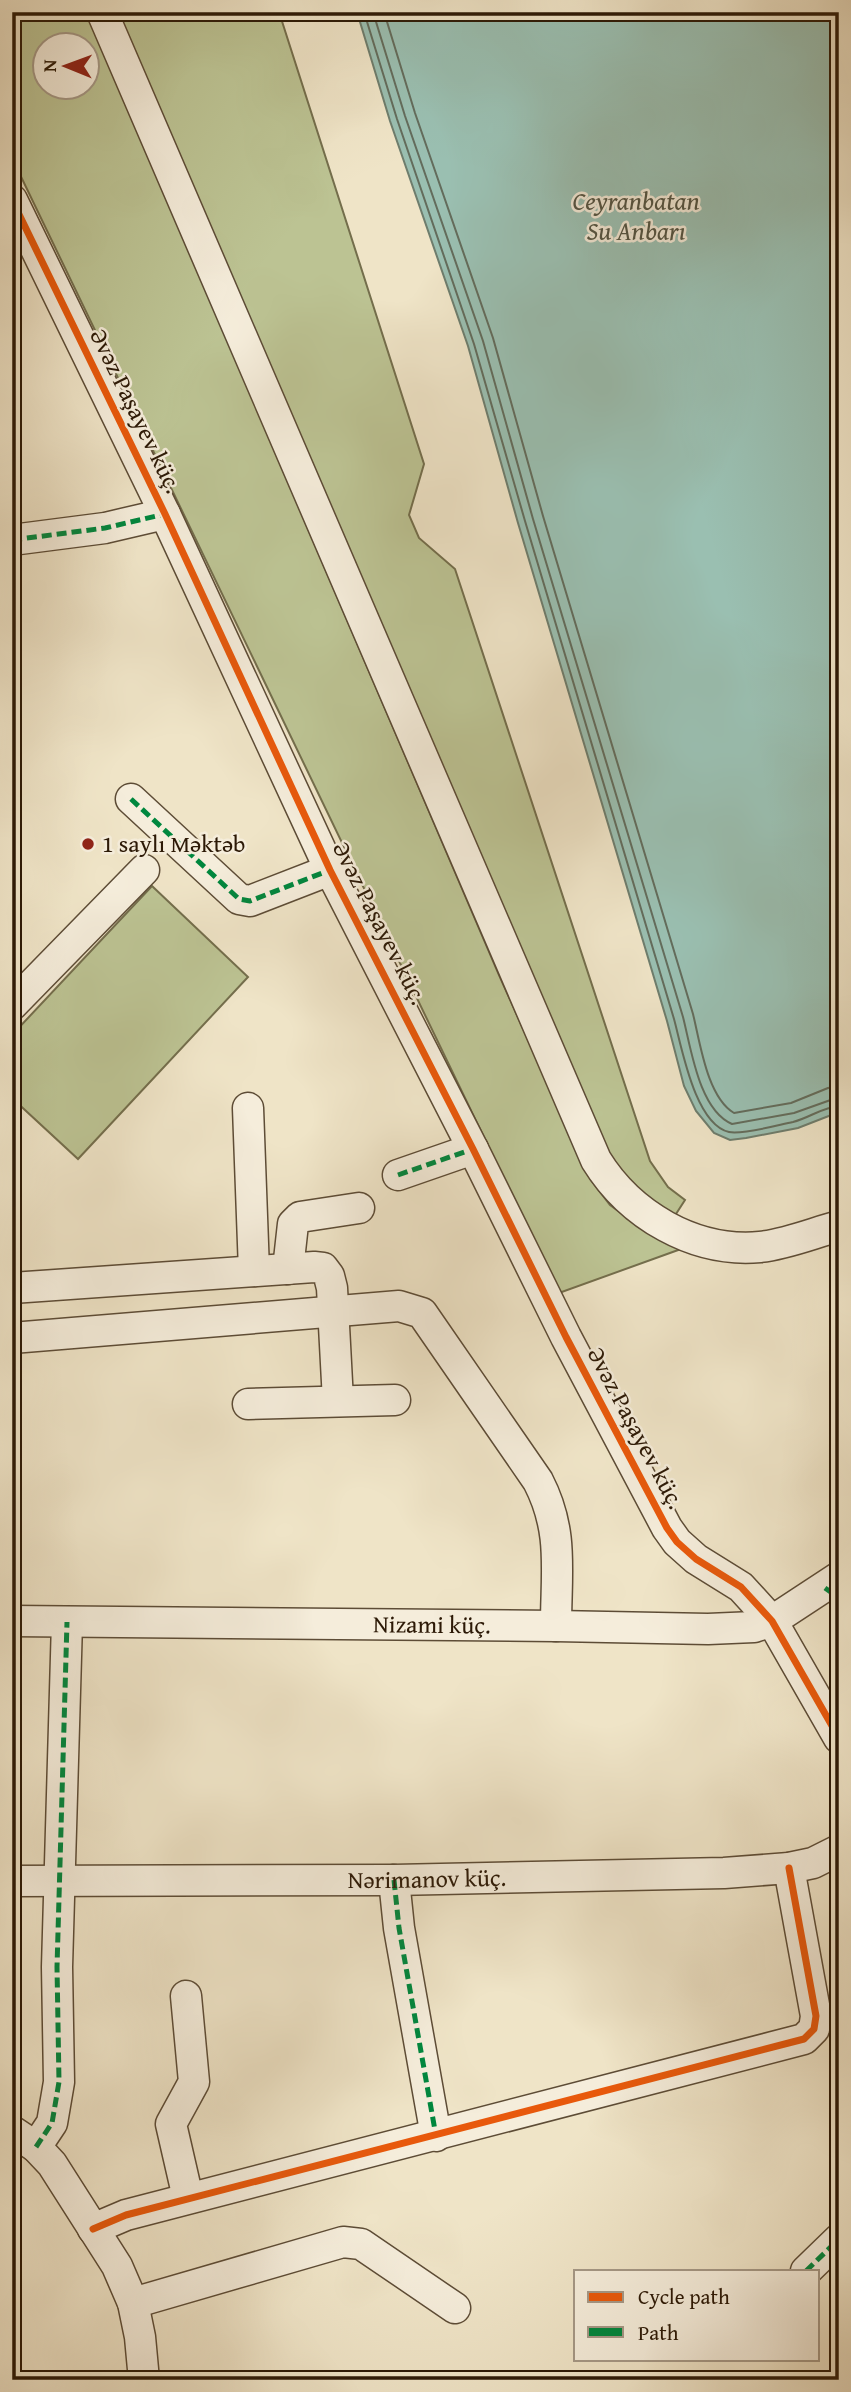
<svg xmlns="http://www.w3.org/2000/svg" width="851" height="2392" font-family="'Gentium Book Plus',serif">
  <rect width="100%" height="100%" fill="#efe4c7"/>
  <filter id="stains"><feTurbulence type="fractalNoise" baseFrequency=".00286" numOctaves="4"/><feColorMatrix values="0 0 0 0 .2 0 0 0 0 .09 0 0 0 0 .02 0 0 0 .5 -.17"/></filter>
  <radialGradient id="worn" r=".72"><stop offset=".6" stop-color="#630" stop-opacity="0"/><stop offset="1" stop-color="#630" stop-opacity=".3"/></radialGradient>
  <!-- green -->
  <path fill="#bcc393" stroke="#746e4c" stroke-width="2" fill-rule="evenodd" d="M12 12H87L499 975 591 1180 610 1205 642 1228 681 1249 559 1293 12 158ZM46 46H88V88H46Z
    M116 12H279L424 464 409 515 419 538 455 569 650 1161 668 1187 685 1200 674 1217 625 1179 606 1155Z
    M152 886 248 977 78 1159 12 1098V1035Z"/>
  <!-- water -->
  <path fill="#9abfb1" stroke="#6e7d6d" stroke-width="2" d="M357 12H839V1112L798 1128 746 1138 730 1140 714 1133 696 1111 684 1086 667 1021 518 523 468 346 390 121Z"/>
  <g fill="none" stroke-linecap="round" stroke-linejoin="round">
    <!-- shore -->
    <path stroke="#636c5c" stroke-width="2" d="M364 12 397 119 474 344 525 521 674 1019C682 1048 695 1124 729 1132 743 1135 778 1125 793 1122 809 1118 823 1107 839 1106
      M373 12 405 116 483 341 533 519 683 1017C691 1048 699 1110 732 1124L794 1113 839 1097
      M384 12 415 113 493 338 543 516 693 1014C700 1042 707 1097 734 1113L791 1103 828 1088 839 1086"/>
    <defs>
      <g id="minor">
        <path d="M102 12 596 1160C630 1215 694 1253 760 1247 787 1244 813 1233 839 1226"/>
        <path d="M12 200 165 514 330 870 473 1149 566 1337 667 1528 677 1542 696 1559 741 1587 772 1621 839 1738"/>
        <path d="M12 540 105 528 165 514"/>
        <path d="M131 799 239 899 250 901 330 870"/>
        <path d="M12 1005 144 870"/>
        <path d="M248 1108 254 1271"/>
        <path d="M398 1175 473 1149"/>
        <path d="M288 1269 293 1224 300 1217 359 1208"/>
        <path d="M12 1288 314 1267 323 1268 329 1276 332 1288 338 1401"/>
        <path d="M12 1338 399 1306 422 1313 538 1481C564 1531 556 1571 556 1626"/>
        <path d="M248 1404 395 1400"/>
        <path id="s1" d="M12 1621 556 1626 708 1629 754 1627 772 1621 839 1577"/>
        <path d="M394 1880 399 1928 436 2136"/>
        <path id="s2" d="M12 1881 394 1880 724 1873 789 1868 813 1863 839 1850"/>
        <path d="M186 1996 194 2082 171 2124 188 2198"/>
        <path d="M12 2131 36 2147 52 2164 117 2266 133 2303 140 2337 144 2380"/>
        <path d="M36 2147 52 2123 59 2082 57 1967 67 1622"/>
        <path d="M93 2229 126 2215 804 2039 814 2029 816 2016 789 1868"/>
        <path d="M806 2271 839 2239"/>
        <path d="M133 2303 343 2242 361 2244 455 2308"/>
      </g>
    </defs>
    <!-- minor casing -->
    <use href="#minor" stroke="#5d4c36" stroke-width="33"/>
    <!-- minor -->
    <use href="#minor" stroke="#f5eddb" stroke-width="30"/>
    <!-- quiet -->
    <path stroke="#00873e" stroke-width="5" stroke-dasharray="10 5" stroke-linecap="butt" d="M12 540 105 528 165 514
      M131 799 239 899 250 901 330 870
      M398 1175 473 1149
      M825 1588 839 1598
      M394 1880 399 1928 436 2136
      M36 2147 52 2123 59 2082 57 1967 67 1622
      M806 2271 839 2239"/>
    <defs>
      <path id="cycleway" d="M12 200 165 514 330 870 473 1149 566 1337 667 1528 677 1542 696 1559 741 1587 772 1621 839 1738
        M93 2229 126 2215 804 2039 814 2029 816 2016 789 1868"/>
    </defs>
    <!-- cycleway casing -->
    <use href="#cycleway" stroke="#f5eddb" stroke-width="11"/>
    <!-- cycleway -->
    <use href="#cycleway" stroke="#e8590c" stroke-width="7"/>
  </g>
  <!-- markers -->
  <circle fill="#8f2418" stroke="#f5eddb" stroke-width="2.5" cx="88" cy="844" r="7"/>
  <g text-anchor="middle" stroke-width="5" stroke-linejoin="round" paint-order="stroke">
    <!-- street labels -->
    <g font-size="24" fill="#2c1906" stroke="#f5eddb">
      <text transform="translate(136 411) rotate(64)" y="8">Əvəz Paşayev küç.</text>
      <text transform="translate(380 923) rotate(63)" y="8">Əvəz Paşayev küç.</text>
      <text transform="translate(636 1428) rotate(62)" y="8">Əvəz Paşayev küç.</text>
      <text dy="8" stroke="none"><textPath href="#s1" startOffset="420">Nizami küç.</textPath></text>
      <text dy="8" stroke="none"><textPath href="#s2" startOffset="415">Nərimanov küç.</textPath></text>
    </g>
    <!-- poi labels -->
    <g font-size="24" fill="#2c1906" stroke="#f5eddb" text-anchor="start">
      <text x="102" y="852">1 saylı Məktəb</text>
    </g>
    <!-- water labels -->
    <g font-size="26" font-style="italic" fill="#525342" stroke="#f5eddb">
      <text x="636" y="210">Ceyranbatan<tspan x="636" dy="30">Su Anbarı</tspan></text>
    </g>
  </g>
  <!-- margin -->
  <rect width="851" height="2392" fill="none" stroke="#efe4c7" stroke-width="42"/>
  <rect x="14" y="14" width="823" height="2364" fill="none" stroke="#2c1906" stroke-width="3.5"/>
  <rect x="21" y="21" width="809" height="2350" fill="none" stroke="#2c1906" stroke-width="2"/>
  <!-- legend -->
  <rect x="574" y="2270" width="245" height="91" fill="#f5eddb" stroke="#a59886" stroke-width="2"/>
  <rect x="588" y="2292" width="35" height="10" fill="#e8590c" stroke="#a59886" stroke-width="2"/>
  <text x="638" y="2304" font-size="21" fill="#2c1906">Cycle path</text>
  <rect x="588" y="2327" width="35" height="10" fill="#00873e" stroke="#a59886" stroke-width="2"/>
  <text x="638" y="2340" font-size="21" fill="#2c1906">Path</text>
  <!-- north arrow -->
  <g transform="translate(66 66) rotate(271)"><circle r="33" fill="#f5eddb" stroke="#a59886" stroke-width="2"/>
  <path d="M0-5L12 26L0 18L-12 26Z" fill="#8f2418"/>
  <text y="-10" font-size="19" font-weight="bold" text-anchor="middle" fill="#2c1906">N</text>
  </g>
  <rect width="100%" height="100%" filter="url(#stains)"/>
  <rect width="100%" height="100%" fill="url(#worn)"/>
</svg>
